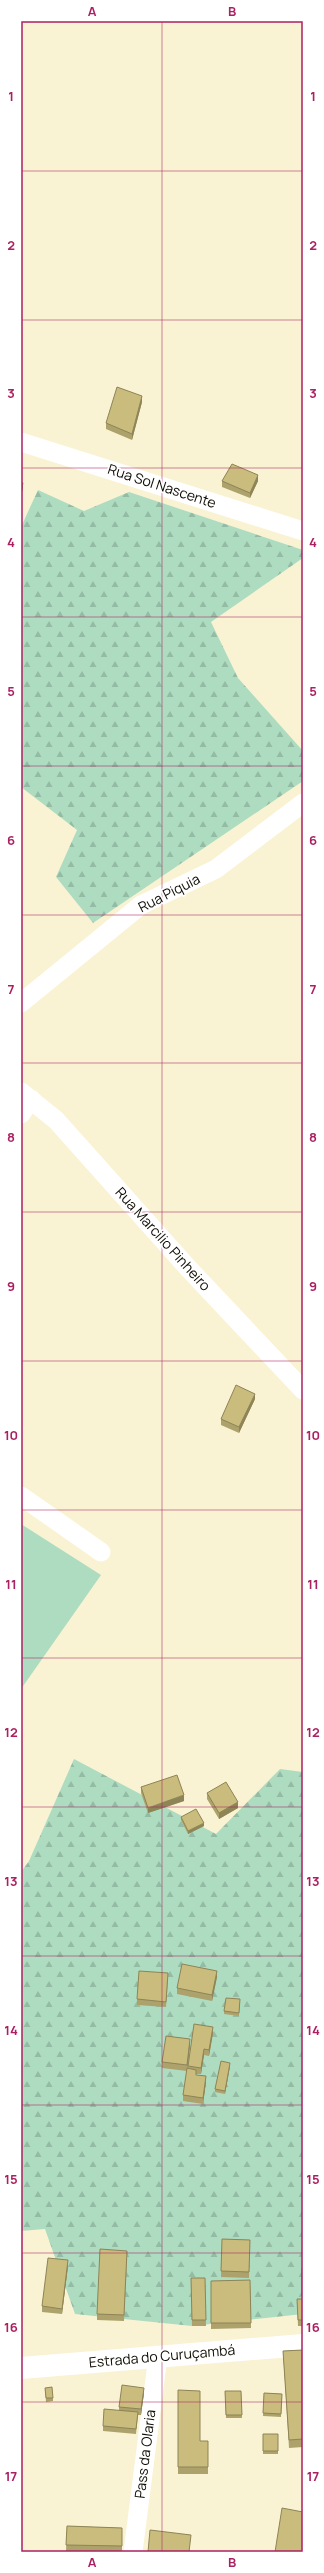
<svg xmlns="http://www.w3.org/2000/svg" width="324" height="2573" font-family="Manrope,sans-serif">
  <defs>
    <pattern id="forest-firs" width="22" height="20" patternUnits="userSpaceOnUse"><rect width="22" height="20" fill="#aedcc1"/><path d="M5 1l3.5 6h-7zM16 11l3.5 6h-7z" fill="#94bca4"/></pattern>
  </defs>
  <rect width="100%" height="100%" fill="#f9f3d3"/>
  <!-- forest -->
  <path fill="url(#forest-firs)" d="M38 490 84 511 129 492 303 550V558L211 622 238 678 303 751V781L93 923 56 877 77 830 21 787V527Z
    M74 1759 216 1834 280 1769 303 1772V2314L192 2326 75 2314 45 2229 21 2231V1872L29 1861Z"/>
  <!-- pitch -->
  <path fill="#aedcc1" d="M21 1524 101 1575 21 1689Z"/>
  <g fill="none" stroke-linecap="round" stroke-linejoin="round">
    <!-- minor -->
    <path stroke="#fff" stroke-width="19" d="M21 442 303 531
      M21 1003 141 905 216 869 303 803
      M21 1092 56 1120 189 1269 303 1390
      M21 1114 31 1099
      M21 1496 101 1552
      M133 2552 158 2356"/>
    <!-- tertiary -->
    <path stroke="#fff" stroke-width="22" d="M21 2368 303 2345"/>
  </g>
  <!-- wall -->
  <path fill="#ada26b" d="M142 402 132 440 106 429V423Z
    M222 481H258L250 498 222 487Z
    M255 1399 239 1433 221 1425V1419Z
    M141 1787 184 1801 148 1813 141 1793Z
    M207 1793 238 1808 219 1819 207 1799Z
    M181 1817 204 1826 188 1834 181 1820Z
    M217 1977 212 2001 177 1994V1988Z
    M168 1979 166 2007 137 2005V1999Z
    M240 2002 239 2016 224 2014V2011Z
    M213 2033 209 2056 204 2055 201 2074H196V2075L206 2082 203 2104 183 2101V2095L188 2066Z
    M190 2045 187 2071 162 2068V2062Z
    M230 2066 225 2094 215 2092V2089Z
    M222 2239 250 2240 249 2278 221 2277Z
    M127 2256 124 2321 97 2320V2314Z
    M68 2266 62 2314 42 2312V2306Z
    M302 2268H303V2326H298L297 2299H302Z
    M191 2278H205L206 2326H192Z
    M250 2280 251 2328 211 2329V2281Z
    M303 2350V2447L289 2448 283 2351Z
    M45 2388 53 2398V2401L46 2402Z
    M178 2390 200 2441H208V2474H178Z
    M225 2391H241L242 2418H226Z
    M144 2393 141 2415H138L136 2434 103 2431V2426L119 2410V2407Z
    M264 2393 282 2394 281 2417 263 2416Z
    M263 2434H278V2454H263Z
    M67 2526 122 2528V2552L66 2551Z"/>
  <!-- shaded-wall -->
  <path fill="#8d8457" d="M142 396V402L132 440V434Z
    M258 475V481L250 498V493Z
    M23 483V488L21 497V491Z
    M255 1394V1399L239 1433V1427Z
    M184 1795V1801L148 1813V1808Z
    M238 1802V1808L219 1819V1813Z
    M204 1823V1826L188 1834V1831Z
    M217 1971V1977L212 2001V1995Z
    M213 2027V2033L209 2056V2050Z
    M190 2039V2045L187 2071V2065Z
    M204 2049V2055L201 2074V2068Z
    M230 2063V2066L225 2094V2091Z
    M206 2076V2082L203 2104V2098Z
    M68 2260V2266L62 2314V2309Z
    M144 2388V2393L141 2415V2409Z"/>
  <!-- building -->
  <path fill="#c9bc7c" stroke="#8d8457" d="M117 387 142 396 132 434 106 423Z
    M232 464 258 475 250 493 222 481Z
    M21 482 23 483 21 491Z
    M236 1385 255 1394 239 1427 221 1419Z
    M177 1775 184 1795 148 1808 141 1787Z
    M226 1782 238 1802 219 1813 207 1793Z
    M196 1809 204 1823 188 1831 181 1817Z
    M182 1964 217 1971 212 1995 177 1988Z
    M139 1971 168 1973 166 2002 137 1999Z
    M226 1998 240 1999 239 2013 224 2011Z
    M194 2024 213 2027 209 2050 204 2049 201 2068 188 2066Z
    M166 2036 190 2039 187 2065 162 2062Z
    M221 2061 230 2063 225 2091 215 2089Z
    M187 2068 196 2070V2075L206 2076 203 2098 183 2095Z
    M222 2239 250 2240 249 2272 221 2271Z
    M100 2249 127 2251 124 2315 97 2314Z
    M48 2258 68 2260 62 2309 42 2306Z
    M302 2268H303V2296H302Z
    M191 2278H205L206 2320H192Z
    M250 2280 251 2323H211V2281Z
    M297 2299H303V2320H298Z
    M303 2350V2439L289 2440 283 2351Z
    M122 2385 144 2388 141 2409 119 2407Z
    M52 2387 53 2398H46L45 2388Z
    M178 2390 200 2391V2441H208V2467H178Z
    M225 2391H241L242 2415H226Z
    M264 2393 282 2394 281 2414 263 2413Z
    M104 2409 138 2412 136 2429 103 2426Z
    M263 2434H278V2451H263Z
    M282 2508 303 2512V2552H275Z
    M67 2526 122 2528V2546L66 2545Z
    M150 2530 191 2535 189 2552H148Z"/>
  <!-- grid -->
  <path fill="none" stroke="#ab2062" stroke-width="1" stroke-opacity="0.55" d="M162 21V2552M21 171H303M21 320H303M21 468H303M21 617H303M21 766H303M21 915H303M21 1063H303M21 1212H303M21 1361H303M21 1510H303M21 1658H303M21 1807H303M21 1956H303M21 2105H303M21 2253H303M21 2402H303"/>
  <g text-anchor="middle" stroke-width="3.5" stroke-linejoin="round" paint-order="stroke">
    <!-- street labels -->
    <g font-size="14" fill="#0f0d04" stroke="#fff">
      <text transform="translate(162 486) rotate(18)" y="5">Rua Sol Nascente</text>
      <text transform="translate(169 893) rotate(-27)" y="5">Rua Piquia</text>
      <text transform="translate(163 1239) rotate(48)" y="5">Rua Marcilio Pinheiro</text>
      <text transform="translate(162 2356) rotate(-5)" y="5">Estrada do Curuçambá</text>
      <text transform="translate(145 2454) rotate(-83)" y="5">Pass da Olaria</text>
    </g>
  </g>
  <!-- border -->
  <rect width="324" height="2573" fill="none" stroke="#ffffff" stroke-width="44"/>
  <rect x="22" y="22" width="280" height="2529" fill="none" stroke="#ab2062" stroke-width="1.5"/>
  <g font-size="13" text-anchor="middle" font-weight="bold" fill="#ab2062">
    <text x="92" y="16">A</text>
    <text x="232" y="16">B</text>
    <text x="11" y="101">1</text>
    <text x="313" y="101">1</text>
    <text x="11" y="250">2</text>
    <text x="313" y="250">2</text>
    <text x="11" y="398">3</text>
    <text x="313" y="398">3</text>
    <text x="11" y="547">4</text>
    <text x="313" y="547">4</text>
    <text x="11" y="696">5</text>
    <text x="313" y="696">5</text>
    <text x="11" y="845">6</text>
    <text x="313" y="845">6</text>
    <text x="11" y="994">7</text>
    <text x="313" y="994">7</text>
    <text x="11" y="1142">8</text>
    <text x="313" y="1142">8</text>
    <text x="11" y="1291">9</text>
    <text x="313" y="1291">9</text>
    <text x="11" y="1440">10</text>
    <text x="313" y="1440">10</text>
    <text x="11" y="1589">11</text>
    <text x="313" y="1589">11</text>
    <text x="11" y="1737">12</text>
    <text x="313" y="1737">12</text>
    <text x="11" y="1886">13</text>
    <text x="313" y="1886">13</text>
    <text x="11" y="2035">14</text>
    <text x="313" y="2035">14</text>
    <text x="11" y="2184">15</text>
    <text x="313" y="2184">15</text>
    <text x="11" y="2332">16</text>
    <text x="313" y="2332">16</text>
    <text x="11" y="2481">17</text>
    <text x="313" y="2481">17</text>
    <text x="92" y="2567">A</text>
    <text x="232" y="2567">B</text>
  </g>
</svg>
